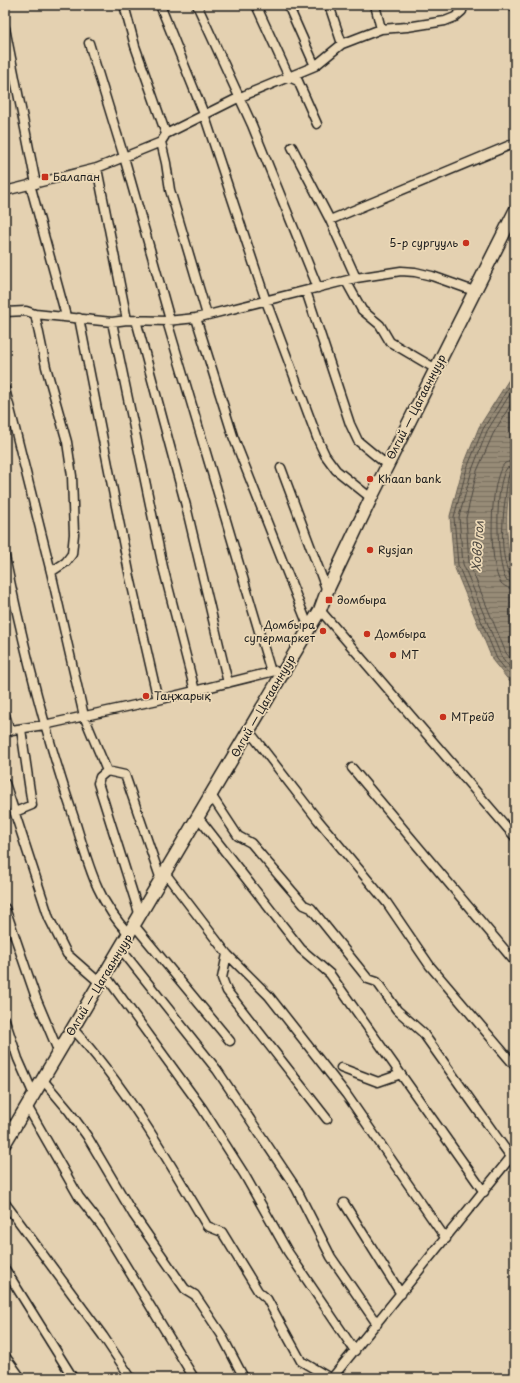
<svg xmlns="http://www.w3.org/2000/svg" width="520" height="1383" font-family="'Playpen Sans',sans-serif">
  <defs>
    <pattern id="water-rules" width="6" height="5" patternUnits="userSpaceOnUse"><rect width="6" height="5" fill="#978b77"/><path d="M0 2.5h6" fill="none" stroke="#7a7161"/></pattern>
  </defs>
  <rect width="100%" height="100%" fill="#e4d1b1"/>
  <filter id="ink" filterUnits="userSpaceOnUse"><feTurbulence type="fractalNoise" baseFrequency=".025" numOctaves="2"/><feDisplacementMap in="SourceGraphic" scale="8" xChannelSelector="R" yChannelSelector="G"/><feConvolveMatrix kernelMatrix="1 2 1 2 8 2 1 2 1" color-interpolation-filters="sRGB"/></filter>
  <g filter="url(#ink)">
    <!-- water -->
    <path fill="url(#water-rules)" stroke="#665f53" d="M515 370V471C504 497 506 535 510 563 511 570 516 576 513 584L515 588V688L493 661 454 566 450 516 463 467 479 427Z"/>
    <g fill="none" stroke-linecap="round" stroke-linejoin="round">
      <!-- shore -->
      <path stroke="#4d4840" stroke-width="1" d="M515 377 483 429 467 468 454 517 458 565 497 659 515 681
        M515 386 487 431 472 470 459 517 463 564 501 656 515 674
        M515 397 493 434 477 471 466 518 469 563 506 653 515 664
        M515 460 505 463C489 477 488 566 501 583 505 587 510 589 515 589
        M515 466 507 468C494 484 496 562 506 580L515 583
        M515 471 510 472 508 478C504 508 497 549 510 576L515 578"/>
      <defs>
        <path id="minor" d="M124 5 135 46 166 134
          M160 5 204 114 266 301 318 440 325 455 336 470 371 498
          M197 5 252 125 318 288
          M256 5 289 77 298 81 317 124
          M288 5 315 66
          M329 5 342 44
          M375 5 381 29
          M513 5 515 7
          M5 28 36 184
          M89 43 124 157 170 320
          M161 142 166 163 170 190 207 315
          M292 147 330 220 356 278
          M97 168 127 320
          M30 184 66 316
          M5 191 97 168 161 142 166 134 238 98 315 66 342 44 381 29 407 27 445 21 455 17 462 11 463 5
          M330 220 515 143
          M346 281 362 310 380 325 390 342 436 369
          M306 291 350 424 358 441 387 465
          M5 312 26 311 35 314 112 322 127 320 167 321 196 318 356 278 401 271 415 272 432 276 474 291
          M35 314 46 367 67 442 72 476 74 534 72 554 66 562 51 572
          M79 318 130 577 158 700
          M196 318 233 436 309 628
          M136 320 186 506 228 683
          M167 321 271 672
          M112 322 163 567 195 691
          M5 389 51 572 84 716 107 771 100 777 98 783 140 916
          M281 468 327 591
          M5 557C23 645 45 733 74 818 88 862 96 900 129 934
          M320 610 515 837
          M5 715 10 731
          M5 731 44 725 158 700 275 671
          M249 731 318 820 387 903 430 966 515 1066
          M352 768 515 962
          M107 771 125 775 161 880
          M5 783 49 918 67 954 100 983
          M211 795 238 836 251 843 304 905 311 908 368 979 377 982 397 1010 423 1033 511 1157
          M15 812 32 805 21 729
          M198 817 301 949 330 974 484 1192
          M165 873 227 954 269 996 346 1094 446 1239
          M5 908 36 998 59 1053
          M134 925 230 1041
          M120 948 217 1070 296 1188 331 1257 377 1324
          M227 954 222 978 227 991 327 1119
          M105 975 202 1108 244 1174 288 1252 355 1351
          M5 1020 18 1059 34 1095
          M73 1029C126 1087 167 1158 207 1226L222 1232 258 1291 267 1299 301 1361 330 1378
          M341 1068 378 1082 401 1074
          M43 1080 69 1111 87 1136 133 1214 185 1289 195 1295 221 1334 244 1378
          M27 1106 79 1197 101 1225 194 1378
          M5 1121 12 1131
          M5 1203 103 1336 131 1378
          M344 1203 401 1294
          M5 1269 73 1378
          M5 1356 21 1378
          M332 1378 515 1152"/>
        <path id="highway" d="M5 1143 320 610 327 591 371 498 515 211"/>
      </defs>
      <!-- minor casing -->
      <use href="#minor" stroke="#1c1c1c" stroke-width="11"/>
      <!-- highway casing -->
      <use href="#highway" stroke="#1c1c1c" stroke-width="15"/>
      <!-- minor -->
      <use href="#minor" stroke="#ecd9b7" stroke-width="8"/>
      <!-- highway -->
      <use href="#highway" stroke="#ecd9b7" stroke-width="12"/>
    </g>
  </g>
  <!-- markers -->
  <g fill="#c8321e" stroke="#ecd9b7" stroke-width="1.5">
    <rect x="41" y="173" width="8" height="8" rx="2"/>
    <circle cx="466" cy="243" r="4"/>
    <circle cx="370" cy="479" r="4"/>
    <circle cx="370" cy="550" r="4"/>
    <rect x="325" y="596" width="8" height="8" rx="2"/>
    <circle cx="323" cy="631" r="4"/>
    <circle cx="367" cy="634" r="4"/>
    <circle cx="393" cy="655" r="4"/>
    <circle cx="146" cy="696" r="4"/>
    <circle cx="443" cy="717" r="4"/>
  </g>
  <g text-anchor="middle" stroke-width="3.5" stroke-linejoin="round" paint-order="stroke">
    <!-- poi labels -->
    <g font-size="11" fill="#1c1c1c" stroke="#ecd9b7" text-anchor="start">
      <text x="53" y="181">Балапан</text>
      <text x="458" y="247" text-anchor="end">5-р сургууль</text>
      <text x="378" y="483">Khaan bank</text>
      <text x="378" y="554">Rysjan</text>
      <text x="337" y="604">домбыра</text>
      <text x="315" y="629" text-anchor="end">Домбыра<tspan x="315" dy="13">супермаркет</tspan></text>
      <text x="375" y="638">Домбыра</text>
      <text x="401" y="659">МТ</text>
      <text x="154" y="700">Таңжарық</text>
      <text x="451" y="721">MTрейд</text>
    </g>
    <!-- street labels -->
    <g font-size="11" fill="#1c1c1c" stroke="#ecd9b7">
      <text transform="translate(416 407) rotate(-63)" y="4">Өлгий — Цагааннуур</text>
      <text transform="translate(263 706) rotate(-60)" y="4">Өлгий — Цагааннуур</text>
      <text transform="translate(99 985) rotate(-59)" y="4">Өлгий — Цагааннуур</text>
    </g>
    <!-- water labels -->
    <g font-size="12" font-style="italic" fill="#4d4840" stroke="#ecd9b7">
      <text transform="translate(478 546) rotate(-86)" y="4">Ховд гол</text>
    </g>
  </g>
  <!-- margin -->
  <rect width="520" height="1383" fill="none" stroke="#ecd9b7" stroke-width="20"/>
  <rect x="10" y="10" width="500" height="1363" fill="none" stroke="#1c1c1c" stroke-width="1.5" filter="url(#ink)"/>
</svg>
